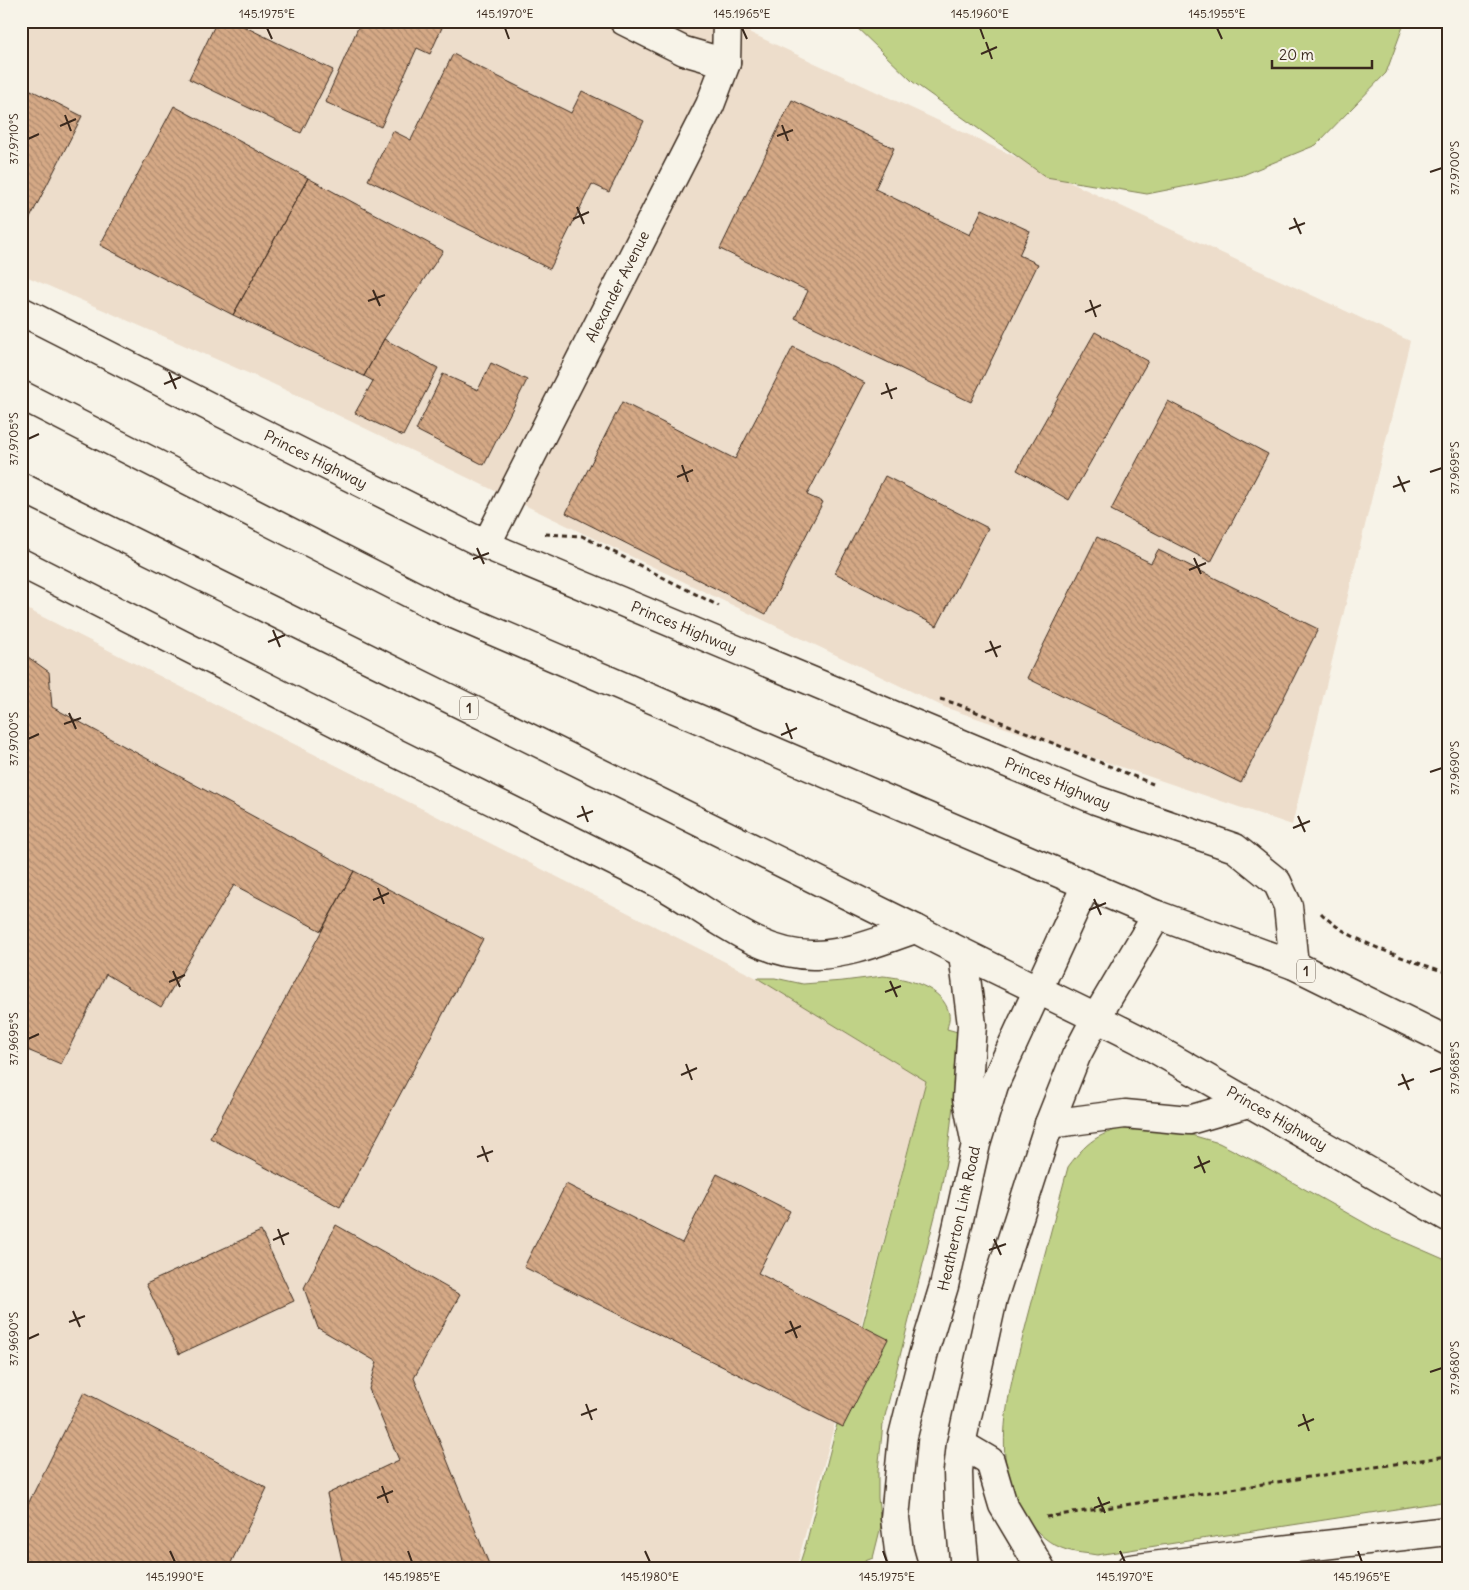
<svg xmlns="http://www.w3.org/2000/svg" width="1469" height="1590" font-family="Delius,sans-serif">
  <defs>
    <pattern id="building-back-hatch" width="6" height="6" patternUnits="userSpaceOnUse" patternTransform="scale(1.25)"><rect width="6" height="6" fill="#d5a986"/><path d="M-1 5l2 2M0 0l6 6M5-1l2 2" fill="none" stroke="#ae8a6d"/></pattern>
  </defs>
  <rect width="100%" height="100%" fill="#f7f3e8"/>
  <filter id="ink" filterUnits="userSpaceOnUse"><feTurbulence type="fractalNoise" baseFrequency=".02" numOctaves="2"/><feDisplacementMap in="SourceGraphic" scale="10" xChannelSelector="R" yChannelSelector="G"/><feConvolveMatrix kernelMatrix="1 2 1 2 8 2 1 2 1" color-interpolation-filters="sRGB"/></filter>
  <g filter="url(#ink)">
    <!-- built -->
    <path fill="#edddcb" d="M21 21H725L1410 341 1292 825 944 707 273 384 21 274Z
      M21 606 757 978 926 1081 796 1569H21Z"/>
    <!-- green -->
    <path fill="#c0d287" stroke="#7e7e52" d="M850 21H1405L1386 73 1316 145 1243 175 1147 194 1046 177 913 82Z
      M883 976C906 978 944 987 949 1014 950 1019 948 1024 947 1029L961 1033 948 1150 939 1200 883 1424 878 1471V1498L881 1526 873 1558 845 1569H798L806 1544 926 1081 757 978H775L803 984 843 981Z
      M1140 1125 1181 1132 1219 1143 1262 1165 1379 1231 1448 1261V1501L1097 1555C1087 1553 1076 1553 1067 1550 1050 1545 1036 1532 1026 1518 985 1458 1012 1381 1028 1317 1041 1267 1055 1217 1068 1167 1090 1137 1103 1131 1140 1125Z"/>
    <!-- building -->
    <path fill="url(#building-back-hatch)" stroke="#3b2a1e" d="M217 21H233L333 70 301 133 189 79Z
      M361 21H445L430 54 417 48 381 127 325 102Z
      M453 54 571 113 582 91 644 121 609 192 592 184 550 269 368 180 393 131 411 140Z
      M21 85 82 116 27 224 21 221Z
      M792 100 894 148 875 189 970 235 982 209 1030 231 1019 255 1038 264 971 402 795 318 808 291 720 249Z
      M174 106 308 178 233 315 100 245Z
      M308 178 443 251 384 339 364 376 233 315Z
      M1095 332 1148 361 1069 500 1017 470Z
      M384 339 438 368 403 436 355 413 373 381 364 376Z
      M793 347 865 383 807 495 823 502 766 614 566 513 622 402 735 459Z
      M491 363 527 380 484 465 416 430 443 374 478 390Z
      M1168 401 1268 454 1211 562 1111 510Z
      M885 476 988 528 937 626 835 573Z
      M1097 537 1151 563 1158 550 1318 629 1241 783 1027 678Z
      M21 652 49 672 52 707 354 871 321 931 234 885 161 1007 106 974 61 1064 25 1049 21 1057Z
      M354 871 483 939 340 1207 210 1138Z
      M717 1174 790 1211 758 1273 888 1339 843 1427 524 1267 566 1184 682 1243Z
      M336 1225 460 1295 414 1378 491 1569H344L327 1494 399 1460 369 1389 377 1362 318 1328 304 1288Z
      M261 1231 294 1301 179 1354 146 1284Z
      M84 1392 267 1488 228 1569H21V1518Z"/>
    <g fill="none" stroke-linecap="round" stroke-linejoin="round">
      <defs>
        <g id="minor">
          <path d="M624 21 684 51 726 63"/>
          <path id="s1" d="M21 311 218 411 486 545 1096 800 1235 848 1277 882 1288 906 1294 965"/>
          <path id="s2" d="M486 545 710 105 726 63 727 21"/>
          <path d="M21 563 396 753 662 885C710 911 758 957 816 955 851 954 884 939 916 929"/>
        </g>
        <g id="major">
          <path d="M963 954 972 1025 967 1099 975 1140"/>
          <path d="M1049 1124 1125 1114 1189 1120 1248 1103"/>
          <path d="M961 1444 990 1461 1003 1505 1041 1569"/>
          <path id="s3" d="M904 1569 899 1551 895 1518 903 1436 924 1352 944 1286 976 1144 994 1085 1086 885"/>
          <path d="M965 1569 959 1506 958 1471 961 1444 993 1298 1049 1124 1076 1056 1096 1018 1157 915"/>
          <path d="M1130 1569 1244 1554 1448 1531"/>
        </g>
        <g id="highway">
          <path d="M21 395 437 607 1157 915 1294 965 1448 1041"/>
          <path id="s4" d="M21 487 916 929C990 968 1066 1002 1140 1040L1448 1217"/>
        </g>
      </defs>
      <!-- minor casing -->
      <use href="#minor" stroke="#3b2a1e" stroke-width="31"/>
      <!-- major casing -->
      <use href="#major" stroke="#3b2a1e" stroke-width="31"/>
      <!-- highway casing -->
      <use href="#highway" stroke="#3b2a1e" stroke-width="31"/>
      <!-- path -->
      <path stroke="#3b2a1e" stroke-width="3" stroke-dasharray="5 4" stroke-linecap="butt" d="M545 534 582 536 719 606
        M940 699 957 704 1153 784
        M1321 913C1348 942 1410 960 1448 973
        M1046 1517 1448 1456
        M859 1569 872 1566"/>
      <!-- minor -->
      <use href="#minor" stroke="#f7f3e8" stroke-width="28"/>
      <!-- major -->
      <use href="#major" stroke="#f7f3e8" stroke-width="28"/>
      <!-- highway -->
      <use href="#highway" stroke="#f7f3e8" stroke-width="28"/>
    </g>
  </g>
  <!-- ticks -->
  <path fill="none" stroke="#3b2a1e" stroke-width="2" d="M267 28 272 39M505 28 509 39M742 28 747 39M980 28 984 39M1217 28 1222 39M986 42 992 59M981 54 997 47M65 115 71 131M782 125 788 141M60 126 76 119M777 136 793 130M28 139 39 134M1430 172 1442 168M577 207 584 224M1294 218 1301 234M573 219 589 212M1289 229 1305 223M373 290 380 306M1090 300 1096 317M368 301 385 295M1085 312 1101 305M169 372 176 389M886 383 892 399M164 384 181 377M881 394 897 388M28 439 39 434M682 465 688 482M1430 472 1442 468M1398 476 1405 492M677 477 693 470M1393 487 1410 481M477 548 484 564M1194 558 1201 574M473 559 489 553M1189 570 1206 563M273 630 280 647M990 641 997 657M268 642 285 635M985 652 1001 646M69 713 76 729M786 723 792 739M64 724 81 718M781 735 797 728M28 739 39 734M1430 772 1442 768M582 806 588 822M1298 816 1305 832M577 817 593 811M1293 828 1310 821M378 888 384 904M1094 899 1101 915M373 900 389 893M1089 910 1106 903M173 971 180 987M890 981 897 997M169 982 185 975M885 992 901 986M28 1039 39 1034M686 1064 692 1080M1430 1072 1442 1068M1402 1074 1409 1090M681 1075 697 1068M1398 1085 1414 1079M482 1146 488 1162M1198 1156 1205 1173M477 1157 493 1151M1194 1168 1210 1161M278 1229 284 1245M994 1239 1001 1255M273 1240 289 1233M989 1250 1006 1244M73 1311 80 1327M790 1321 797 1338M69 1322 85 1316M785 1333 801 1326M28 1339 39 1334M1430 1372 1442 1368M586 1404 592 1420M1303 1414 1309 1431M581 1415 597 1409M1298 1426 1314 1419M382 1486 388 1503M1098 1497 1105 1513M377 1498 393 1491M1094 1508 1110 1502M170 1551 175 1562M408 1551 412 1562M645 1551 650 1562M883 1551 887 1562M1120 1551 1125 1562M1358 1551 1362 1562"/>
  <g text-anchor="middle" stroke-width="5" stroke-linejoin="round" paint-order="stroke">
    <!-- shield labels -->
    <g fill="#f7f3e8" stroke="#73665b" stroke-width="1">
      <rect x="460" y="696.5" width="18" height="23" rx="4"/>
      <rect x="1297" y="959.5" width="18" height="23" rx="4"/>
    </g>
    <g font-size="14" font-weight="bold" fill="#3b2a1e">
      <text x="469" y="713">1</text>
      <text x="1306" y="976">1</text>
    </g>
    <!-- street labels -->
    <g font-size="15" fill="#3b2a1e" stroke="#f7f3e8">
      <text dy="5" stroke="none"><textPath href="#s2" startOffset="290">Alexander Avenue</textPath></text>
      <text dy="5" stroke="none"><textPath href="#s1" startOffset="330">Princes Highway</textPath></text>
      <text dy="5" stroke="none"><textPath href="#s1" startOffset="735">Princes Highway</textPath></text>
      <text dy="5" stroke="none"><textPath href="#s1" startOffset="1140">Princes Highway</textPath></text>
      <text dy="5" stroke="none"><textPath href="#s4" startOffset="1406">Princes Highway</textPath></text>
      <text dy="5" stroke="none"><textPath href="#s3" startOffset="359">Heatherton Link Road</textPath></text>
    </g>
  </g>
  <!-- margin -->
  <rect width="1469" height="1590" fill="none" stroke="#f7f3e8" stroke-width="55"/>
  <!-- scale -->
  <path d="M1272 60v8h100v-8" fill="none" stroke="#3b2a1e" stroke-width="2.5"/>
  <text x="1279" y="60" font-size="15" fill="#3b2a1e" stroke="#f7f3e8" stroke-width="4" paint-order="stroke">20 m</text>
  <rect x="28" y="28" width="1414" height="1534" fill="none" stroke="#3b2a1e" stroke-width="2"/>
  <g font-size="12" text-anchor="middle" fill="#3b2a1e">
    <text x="267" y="18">145.1975°E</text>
    <text x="505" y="18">145.1970°E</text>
    <text x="742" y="18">145.1965°E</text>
    <text x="980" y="18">145.1960°E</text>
    <text x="1217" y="18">145.1955°E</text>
    <text transform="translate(14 139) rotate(-90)" y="4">37.9710°S</text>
    <text transform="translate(1455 168) rotate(-90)" y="4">37.9700°S</text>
    <text transform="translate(14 439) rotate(-90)" y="4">37.9705°S</text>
    <text transform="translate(1455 468) rotate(-90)" y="4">37.9695°S</text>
    <text transform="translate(14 739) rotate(-90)" y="4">37.9700°S</text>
    <text transform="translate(1455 768) rotate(-90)" y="4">37.9690°S</text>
    <text transform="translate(14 1039) rotate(-90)" y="4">37.9695°S</text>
    <text transform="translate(1455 1068) rotate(-90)" y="4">37.9685°S</text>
    <text transform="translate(14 1339) rotate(-90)" y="4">37.9690°S</text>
    <text transform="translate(1455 1368) rotate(-90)" y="4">37.9680°S</text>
    <text x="175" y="1581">145.1990°E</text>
    <text x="412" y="1581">145.1985°E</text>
    <text x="650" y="1581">145.1980°E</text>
    <text x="887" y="1581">145.1975°E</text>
    <text x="1125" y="1581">145.1970°E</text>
    <text x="1362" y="1581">145.1965°E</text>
  </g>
</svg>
